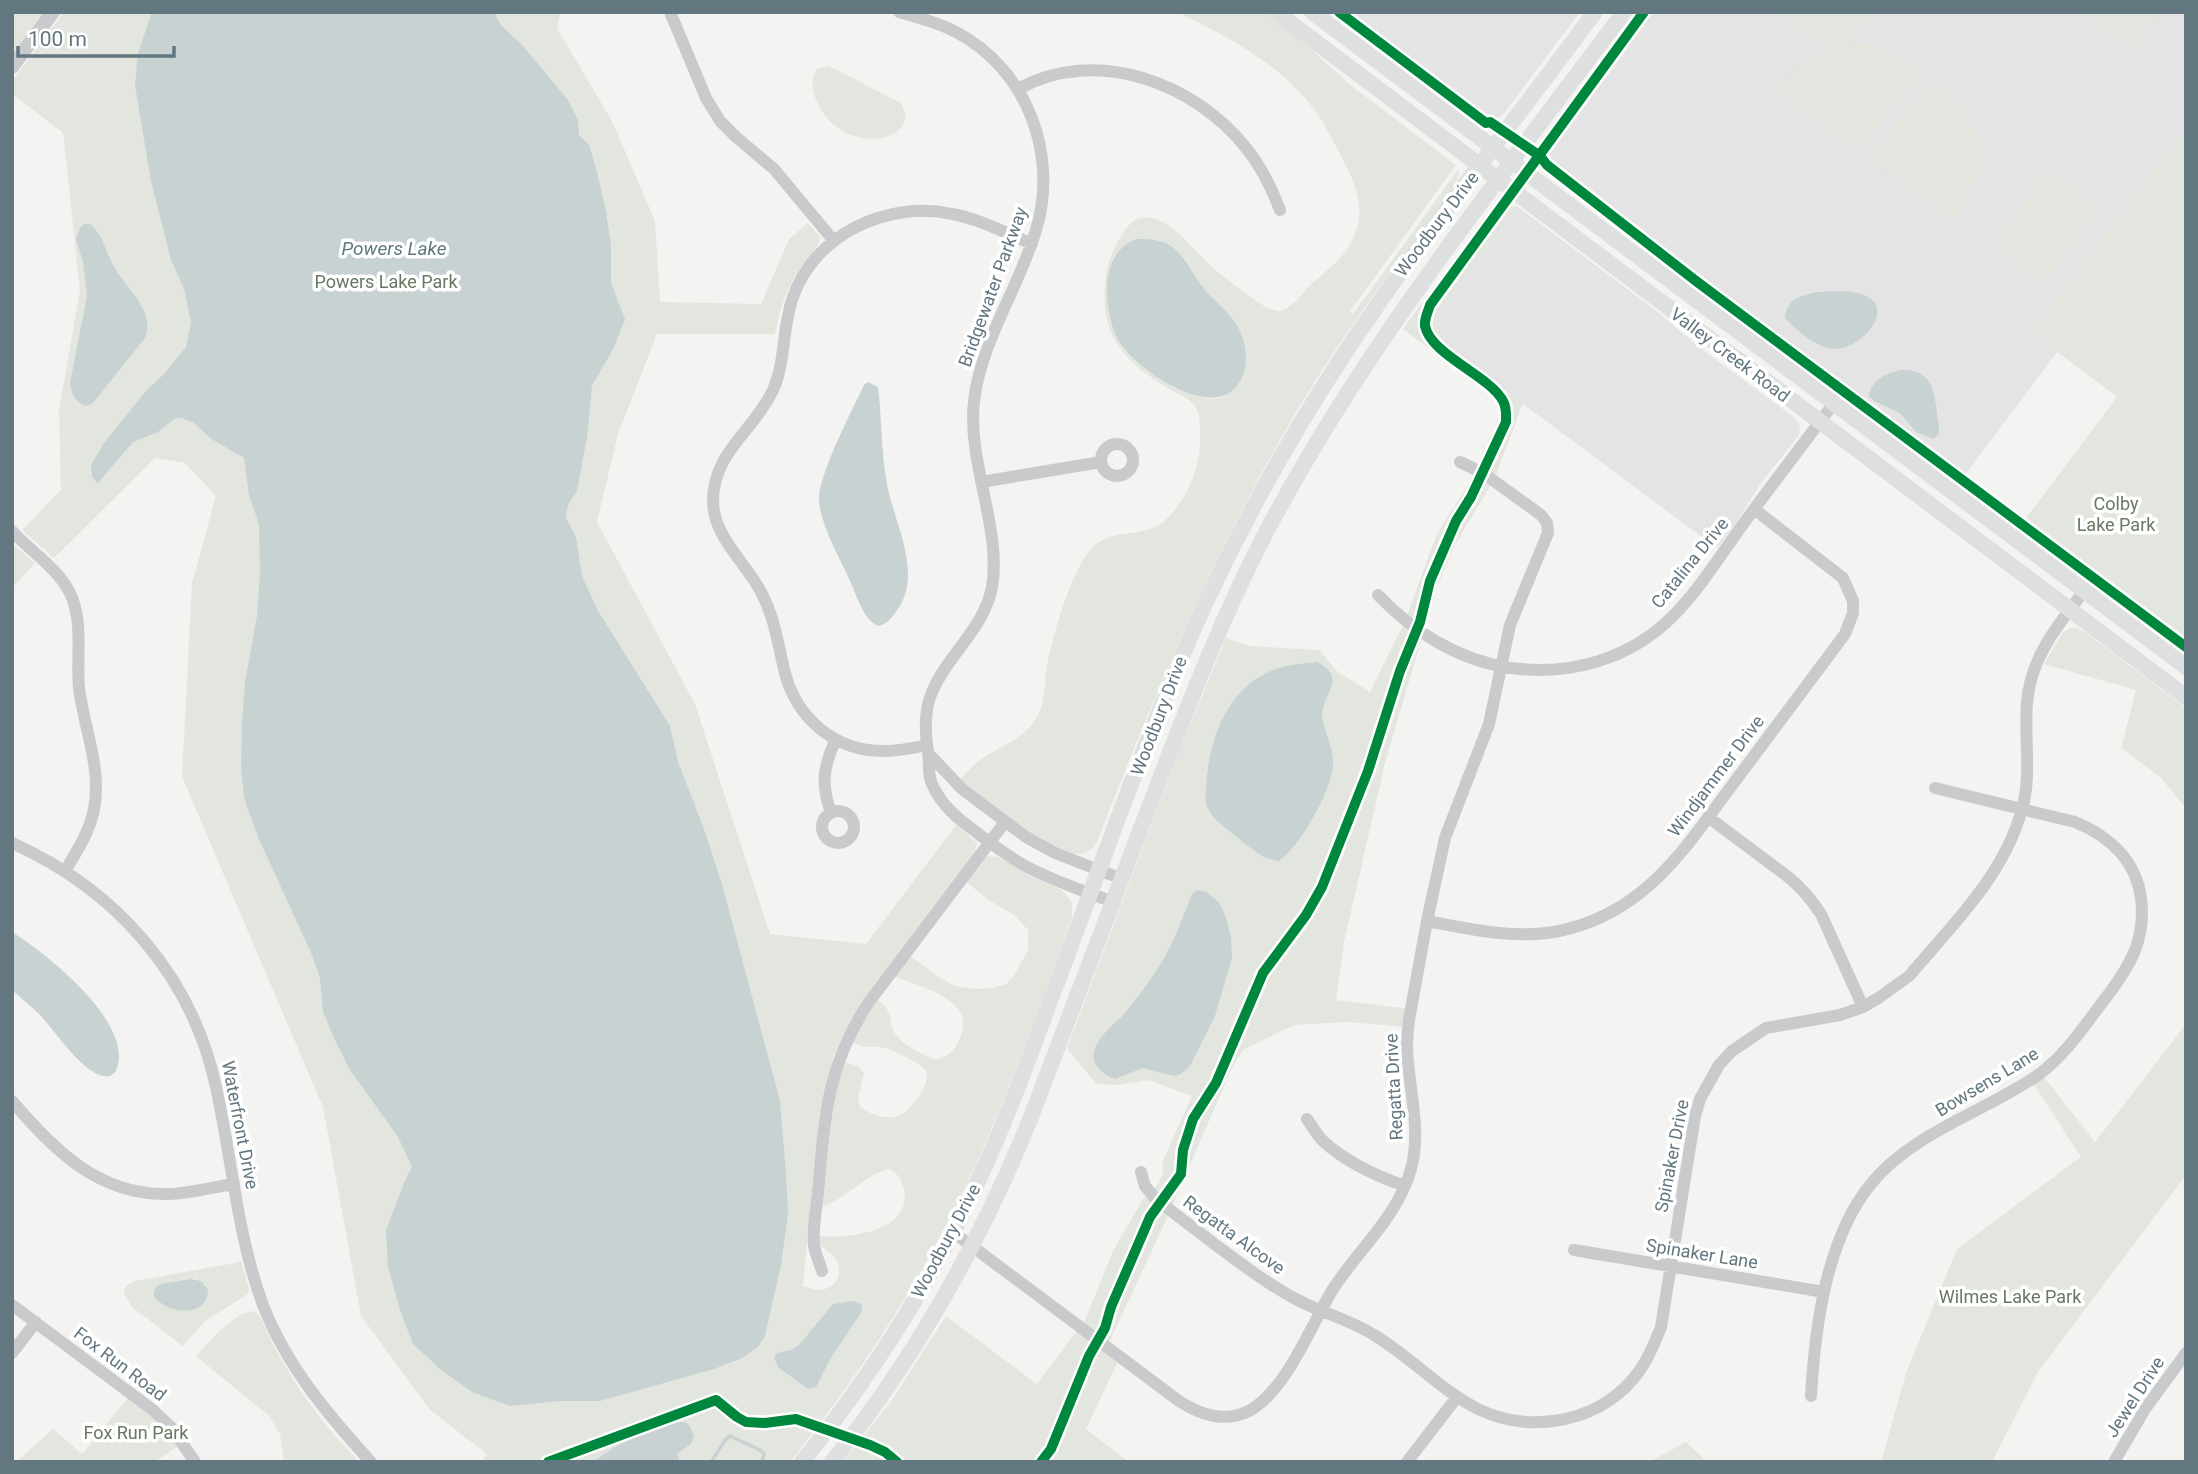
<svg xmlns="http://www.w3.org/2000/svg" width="2198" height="1474" font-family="Roboto,sans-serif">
  <rect width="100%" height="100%" fill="#f3f3f1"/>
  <!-- built -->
  <path fill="#e3e4e3" d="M1332 12H1580L1502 116 1493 122 1482 124 1469 119Z
    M1635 12H2186V127L2032 331 2058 351 1958 484 1672 270 1539 165 1536 152 1541 139Z
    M1518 207 1658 312 1695 344 1792 416 1799 423 1800 432 1798 436 1759 486 1738 520 1717 548 1442 344 1435 319Z"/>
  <!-- green -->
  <path fill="#e3e6df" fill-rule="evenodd" d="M12 12H45L12 64Z
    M64 12H561L557 28 613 123 655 221 660 302 761 304 789 239 808 223 820 237C820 248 805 260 799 270 786 289 779 312 775 334H657L618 434 597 522 695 704 770 934 866 944 956 825 977 843 975 853 860 1005 843 1035 833 1058 819 1119 803 1286C809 1288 815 1290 820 1290 835 1289 844 1274 837 1261 833 1254 826 1250 820 1245V1236C848 1239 913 1231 904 1190 902 1180 898 1173 888 1169 863 1176 846 1199 822 1207L831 1110 844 1062 858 1066 864 1073 858 1097 860 1107C870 1114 886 1120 898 1116 912 1111 931 1084 926 1070 915 1061 894 1049 879 1047 867 1046 864 1049 852 1042L877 1000C894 1011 887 1017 894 1032 899 1041 911 1048 919 1052 924 1055 930 1058 935 1059 956 1060 971 1024 958 1009 942 990 916 986 895 976L910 956 941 978 955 986 975 989 992 988 1006 984 1014 976 1028 950V930L1014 915 990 901 966 882 987 856 1000 858 1030 876 1062 890 1072 903V918C1042 999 1013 1081 978 1160 929 1269 864 1369 790 1462H482L487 1454 430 1410 361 1316 323 1107 182 777 192 583 216 496 185 463 155 458 54 558 22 530 61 490 59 411 80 290 63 133 12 94V81Z
    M1177 12H1266L1297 36 1348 83 1456 165 1354 306 1350 311 1353 314 1458 170 1459 175 1456 184C1400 259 1343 333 1295 414 1215 549 1154 694 1098 840 1093 849 1086 855 1076 854 1044 851 986 800 960 780 967 772 974 764 983 758 1003 744 1024 739 1037 717 1046 702 1044 682 1047 665 1054 632 1070 573 1092 548 1106 533 1128 535 1147 530 1179 522 1201 470 1200 440 1200 430 1201 417 1196 408 1191 398 1175 393 1166 387 1117 357 1097 329 1107 269 1109 257 1124 226 1135 220 1146 214 1161 220 1170 226 1184 236 1195 251 1208 263 1221 275 1235 285 1249 296 1259 303 1270 311 1282 311 1295 304 1303 292 1314 282 1330 267 1347 256 1355 234 1365 209 1356 185 1344 162 1334 142 1323 120 1309 103 1277 62 1222 34 1177 12ZM1147 239C1158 239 1167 242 1176 249 1188 258 1192 273 1200 284 1217 307 1240 319 1245 349 1247 361 1239 373 1234 384 1229 397 1218 401 1204 398 1177 391 1141 370 1123 348 1108 329 1102 276 1115 255 1123 243 1133 240 1147 239Z
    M1780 12H1873L1848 45C1883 42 1893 52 1919 72L1863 146 1853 147 1777 90C1791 71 1807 57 1829 49Z
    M2092 12H2158L2160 14 2129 50 2089 19Z
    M829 66 901 103 906 116C901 144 860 143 841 130 823 120 804 88 817 69Z
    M1929 81C1989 127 1998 158 1954 222L1875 163 1873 154Z
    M2186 127V652L2017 530 2117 397 2031 332Z
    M2048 171 2099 210 2043 284 1992 245Z
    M1504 205 1518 207 1435 319 1442 344 1523 403 1494 480 1456 543 1436 589 1385 763 1344 942 1336 1000 1410 1009 1408 1027 1347 1022 1294 1025 1243 1050 1231 1070 1167 1218 1107 1347 1120 1357 1086 1429 1129 1462H843L892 1400 946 1316 1037 1384 1085 1320 1113 1251 1143 1199 1159 1183 1163 1171 1162 1163 1192 1096 1148 1080 1119 1085 1096 1084 1067 1048 1182 744 1226 638 1249 646 1319 650 1338 672 1370 692 1405 621 1436 536 1469 483 1498 420 1499 408 1493 395 1403 329 1490 212Z
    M14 545 35 563 12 588V548Z
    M2070 628H2077L2085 632 2186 708V808L2160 777 2121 748 2136 690 2044 664 2063 632Z
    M2186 1024V1175L2038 1372 1992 1462H1881L1906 1373 1957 1249 2081 1157 2031 1080 2041 1073 2095 1142Z
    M241 1262 249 1288 248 1294 205 1321 183 1346 132 1307 124 1294 126 1286 134 1281ZM191 1279H196L206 1285 193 1310 181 1311 156 1288 165 1283Z
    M253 1311 259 1315 279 1356 300 1390 327 1427 359 1462H284L280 1434 269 1416 196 1356 220 1330 241 1314Z
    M131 1394 183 1443 154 1462H16L53 1429 82 1454Z
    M1686 1442 1707 1462H1649Z"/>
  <!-- water -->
  <path fill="#c8d2d3" d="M152 12H494L501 25 523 46 568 100 578 120 579 135 589 145 597 172 606 211 611 246V283L625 319 613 349 592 386 587 437 577 491 568 505 566 518 576 537 582 576 598 611 670 726 678 762 703 826 722 884 780 1101 786 1174 788 1214 781 1265 765 1336 758 1347 742 1358 714 1369 600 1401H560L510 1406 472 1392 440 1369 413 1344 400 1310 388 1267 386 1230 404 1183 412 1167 398 1137 350 1070 334 1038 323 1012 320 978 312 955 258 837 244 798 241 767 242 721 245 683 257 616 260 572 259 524 249 495 244 458 210 438 194 423 182 418 174 419 158 432 133 442 98 483 92 477 91 465 104 443 145 392 165 373 186 347 191 322 184 289 171 260 151 181 135 85 138 53Z
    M84 224H90C103 234 106 253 114 267 126 288 156 311 145 338L93 403 86 406C74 401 72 395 70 383L87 296 83 262 76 239 80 228Z
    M1138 239C1182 237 1183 262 1205 290 1214 301 1226 309 1234 321 1248 340 1252 371 1234 389 1206 418 1133 367 1118 340 1103 311 1098 249 1138 239Z
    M1817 292C1832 292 1851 289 1866 296 1897 311 1858 350 1835 349 1815 347 1797 331 1785 318 1787 299 1800 296 1817 292Z
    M1901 370C1937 369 1934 398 1939 426V433L1934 439 1916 432 1900 413 1874 401 1869 396C1871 380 1887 373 1901 370Z
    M868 382 878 387C882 420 881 452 887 484 894 523 923 572 898 609 892 617 888 624 878 626 863 619 857 596 850 581 839 556 822 529 819 501 817 477 853 409 864 385Z
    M1317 662C1349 678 1321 695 1322 717 1324 730 1332 745 1333 759 1336 784 1300 847 1279 861 1261 859 1252 849 1238 838 1227 828 1210 819 1206 803 1205 799 1206 792 1206 787 1208 749 1222 701 1256 679 1277 665 1293 665 1317 662Z
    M1198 890 1206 892 1219 902 1226 917 1231 938 1232 958 1215 1016 1190 1066 1181 1074 1174 1076 1143 1068 1115 1079C1103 1074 1091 1066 1094 1051 1098 1036 1115 1024 1125 1013 1136 999 1148 984 1158 968 1174 944 1181 921 1192 894Z
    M12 932C46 953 133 1022 117 1068 115 1076 107 1078 100 1075 78 1067 56 1032 40 1015 31 1006 21 998 12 990Z
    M191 1279 201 1281 208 1289C208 1319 168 1314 154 1297V1291L157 1286 165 1283Z
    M853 1301 862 1304V1311L830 1359 816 1387 808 1389 779 1368 774 1358 777 1353 791 1350 799 1345 833 1304Z
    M685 1422 690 1426 694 1437 691 1444 677 1454 680 1462H594C613 1445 659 1422 685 1422Z"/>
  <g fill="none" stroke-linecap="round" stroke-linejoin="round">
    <!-- stream -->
    <path stroke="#c8d2d3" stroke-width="3.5" d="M711 1462 726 1439 730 1436 760 1450 764 1454 762 1462"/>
    <!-- minor -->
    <path stroke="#c8cacb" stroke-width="12" d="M670 12 706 98 720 121 736 137 774 169 834 241
      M899 12C919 18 938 22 956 32 1027 69 1059 155 1036 230 1019 288 981 341 974 401 967 462 1002 529 992 587 984 629 948 654 932 692 924 712 925 731 928 752 930 762 927 774 932 784 941 805 958 819 976 832 994 846 1011 859 1031 869 1057 882 1086 892 1113 902
      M1018 89C1096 46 1194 82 1247 149 1262 168 1272 189 1280 210
      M1101 460a16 16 0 1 1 32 0a16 16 0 1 1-32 0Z
      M981 482 1101 462
      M12 531C31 552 57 567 70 593 84 623 76 656 79 688 84 728 102 768 94 809 90 831 77 851 65 871
      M1378 595C1413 632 1460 661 1511 668 1571 676 1630 659 1673 616 1700 589 1721 554 1744 523 1773 483 1804 443 1834 403
      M927 745C913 748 899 751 885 751 836 752 797 719 785 673 778 645 775 618 761 592 745 561 713 537 713 500 714 451 754 431 773 390 786 361 782 327 793 297 815 234 888 200 952 214 980 219 1006 233 1032 244
      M929 754 962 789 1026 837 1055 853 1122 879
      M822 827a16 16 0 1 1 32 0a16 16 0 1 1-32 0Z
      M831 813C821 784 823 768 835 741
      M1708 817 1787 876C1801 887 1811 899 1821 914L1863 1007
      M12 843C115 889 192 975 216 1087 232 1159 237 1235 263 1305 286 1365 328 1415 371 1462
      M1427 921C1471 929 1514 940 1559 931 1588 925 1616 912 1640 893 1676 865 1703 824 1730 788 1768 737 1807 685 1845 634L1853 613V601L1843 578 1754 509
      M12 1101C54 1150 99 1196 169 1194 191 1193 213 1187 234 1184
      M1307 1119C1312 1126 1317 1135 1323 1141 1346 1162 1376 1176 1405 1186
      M1141 1172 1145 1186 1154 1197C1173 1213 1194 1228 1213 1243 1239 1262 1264 1282 1292 1297 1318 1312 1349 1319 1374 1335 1411 1357 1440 1390 1478 1409 1533 1436 1605 1421 1640 1370 1650 1356 1655 1342 1661 1327L1695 1116 1700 1099 1719 1065 1732 1051 1766 1028 1840 1015 1863 1007 1880 997 1909 976C1952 925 2004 876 2022 809 2032 774 2024 739 2027 703 2030 658 2058 625 2084 591
      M953 1232 1179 1401C1201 1415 1224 1423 1249 1411 1287 1390 1311 1325 1333 1289 1359 1249 1398 1216 1411 1169 1422 1130 1408 1086 1407 1047 1407 1038 1408 1029 1409 1020L1427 921 1445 838 1489 724 1510 625 1548 533 1547 523 1541 515 1483 473 1460 462
      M1574 1250 1824 1292
      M822 1271C820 1263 815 1254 814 1245 812 1228 818 1199 819 1181 825 1111 829 1062 869 1002L1005 822
      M12 1305 153 1410 171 1427 195 1462
      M12 1353 36 1322
      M1811 1396C1815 1327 1826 1240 1870 1185 1911 1133 1985 1112 2038 1075 2067 1054 2086 1023 2108 995 2131 964 2146 939 2141 898 2136 860 2109 836 2075 822L1935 788
      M1407 1462 1457 1397
      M2114 1462 2145 1409 2186 1353"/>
    <!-- tertiary -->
    <path stroke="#c8cacb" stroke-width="14" d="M12 67 53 12"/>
    <!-- secondary -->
    <path stroke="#dedfdf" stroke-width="16" d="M1276 12 2186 697
      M1312 12 2186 667
      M802 1462C872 1375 932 1280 979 1179 1006 1121 1028 1061 1050 1001 1101 868 1146 733 1205 604 1245 518 1291 435 1343 356 1421 237 1511 126 1595 12
      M832 1462C915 1358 981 1241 1031 1117 1070 1017 1108 916 1146 815 1184 716 1221 617 1271 523 1369 340 1500 178 1624 12"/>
    <defs>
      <path id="cycleway" d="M1339 12 1486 123 1490 122 1540 156 1547 165 1696 281 2186 647
        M548 1462 716 1400 737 1417 746 1422 765 1423 796 1419 870 1445 885 1452 897 1462
        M1041 1462 1051 1449 1089 1356 1105 1328 1111 1307 1150 1217 1181 1174 1183 1150 1193 1119 1216 1083 1263 973 1306 915 1322 887 1368 771 1400 671 1420 622 1430 581 1456 521 1471 497 1506 422C1506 415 1507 408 1503 401 1490 376 1431 355 1425 326 1424 319 1428 312 1430 305L1644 12"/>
    </defs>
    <!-- cycleway casing -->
    <use href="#cycleway" stroke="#fff" stroke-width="15"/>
    <!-- cycleway -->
    <use href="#cycleway" stroke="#00873e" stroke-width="10"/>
  </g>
  <g text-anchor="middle" stroke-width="7" stroke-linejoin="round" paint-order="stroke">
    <!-- street labels -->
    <g font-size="18" fill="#637781" stroke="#fff">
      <text transform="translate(1437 224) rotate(-53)" y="6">Woodbury Drive</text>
      <text transform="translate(993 287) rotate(-70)" y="6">Bridgewater Parkway</text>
      <text transform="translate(1730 355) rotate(37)" y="6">Valley Creek Road</text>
      <text transform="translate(1690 563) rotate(-51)" y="6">Catalina Drive</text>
      <text transform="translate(1159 716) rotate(-69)" y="6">Woodbury Drive</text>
      <text transform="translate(1716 776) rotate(-53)" y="6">Windjammer Drive</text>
      <text transform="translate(1987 1082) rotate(-31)" y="6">Bowsens Lane</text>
      <text transform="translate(1394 1087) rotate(-93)" y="6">Regatta Drive</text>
      <text transform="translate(240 1125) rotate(79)" y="6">Waterfront Drive</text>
      <text transform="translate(1672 1156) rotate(-79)" y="6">Spinaker Drive</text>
      <text transform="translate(1234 1235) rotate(36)" y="6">Regatta Alcove</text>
      <text transform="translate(946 1241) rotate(-62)" y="6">Woodbury Drive</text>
      <text transform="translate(1702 1254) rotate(9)" y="6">Spinaker Lane</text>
      <text transform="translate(120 1364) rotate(37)" y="6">Fox Run Road</text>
      <text transform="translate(2135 1397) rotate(-57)" y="6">Jewel Drive</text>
    </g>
    <!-- park labels -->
    <g font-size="18" fill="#697862" stroke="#fff">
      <text x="386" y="288">Powers Lake Park</text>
      <text x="2116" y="510">Colby<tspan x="2116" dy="21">Lake Park</tspan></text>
      <text x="2010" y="1303">Wilmes Lake Park</text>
      <text x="136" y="1439">Fox Run Park</text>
    </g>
    <!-- water labels -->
    <g font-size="19" font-style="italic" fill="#5f797f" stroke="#fff">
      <text x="394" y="255">Powers Lake</text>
    </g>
  </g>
  <!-- border -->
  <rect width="2198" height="1474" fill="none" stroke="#637781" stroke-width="28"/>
  <!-- scale -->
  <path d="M18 46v10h156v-10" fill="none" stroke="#637781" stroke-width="3.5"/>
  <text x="28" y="46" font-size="21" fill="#637781" stroke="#ffffff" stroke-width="5" paint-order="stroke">100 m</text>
</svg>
